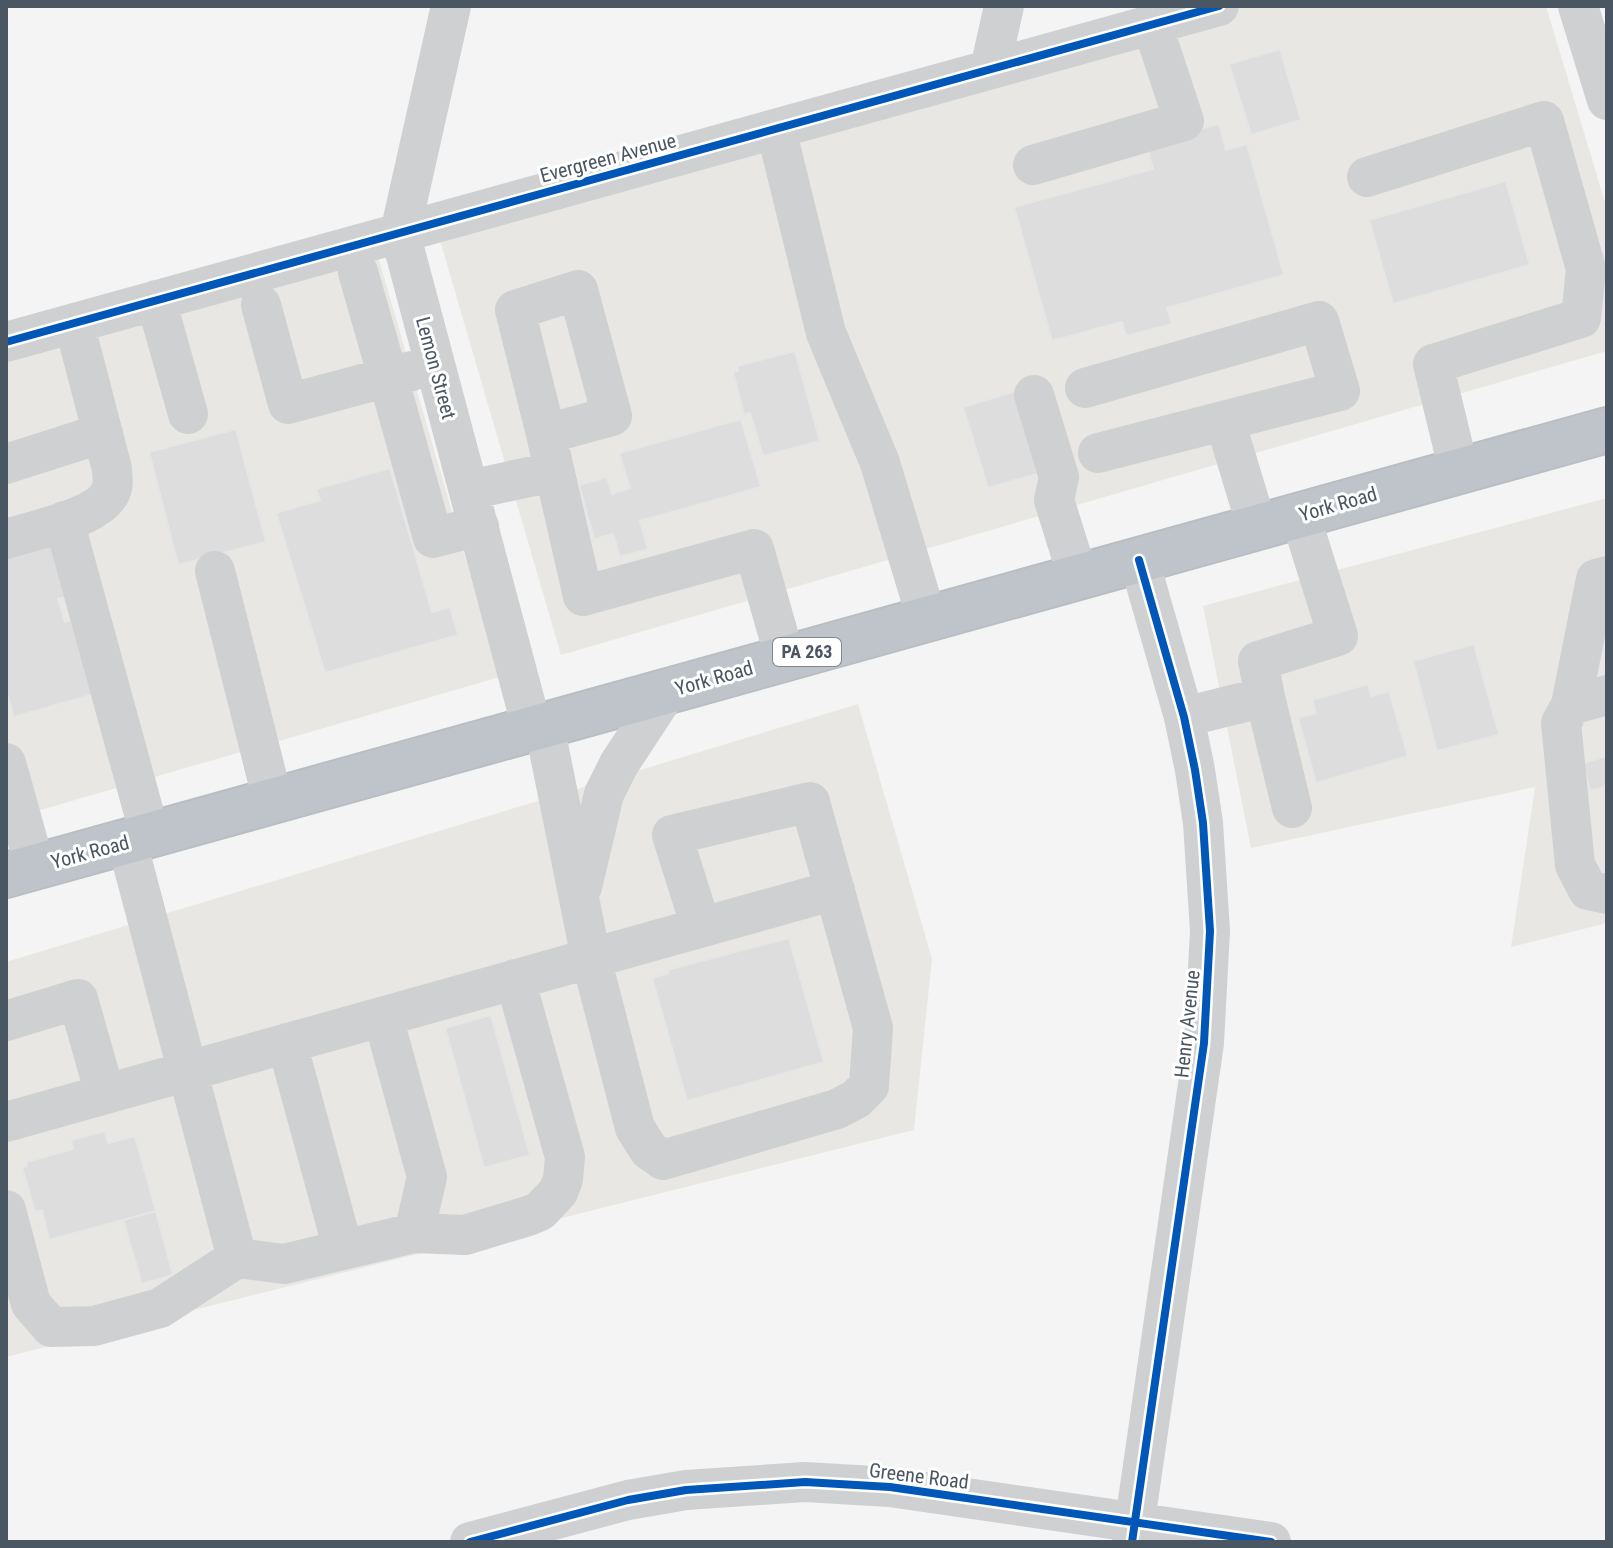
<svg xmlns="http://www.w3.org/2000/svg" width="1613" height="1548" font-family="'Roboto Condensed',sans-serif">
  <rect width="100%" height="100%" fill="#f4f4f4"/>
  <!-- commercial -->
  <path fill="#e8e7e3" d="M1237 6H1546L1607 209V351L561 655 437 230Z
    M374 243 500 677 6 820V348Z
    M1607 498V923L1511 947 1535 787 1251 848 1203 606Z
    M858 704 932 959 914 1130 6 1357V962Z"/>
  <!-- building -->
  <path fill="#ddddde" stroke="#e5e6e7" stroke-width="2" d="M1280 49 1301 120 1251 135 1229 64Z
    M1219 124 1226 150 1247 144 1284 275 1167 308 1172 324 1126 336 1122 322 1052 341 1014 207 1153 169 1146 144Z
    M1506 181 1530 265 1393 304 1369 220Z
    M795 351 820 441 763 456 750 413 744 415 733 372 738 371 737 366Z
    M1016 391 1040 473 988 488 963 407Z
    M741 419 761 487 640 521 648 549 620 557 613 534 594 539 579 485 607 477 612 494 630 488 619 453Z
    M236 429 266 542 178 565 149 452Z
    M390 468 432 612 450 607 458 635 325 673 276 513 320 500 316 489Z
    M58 543 73 595 58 599 65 622 74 619 95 694 14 717 6 690V558Z
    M1474 644 1499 735 1437 751 1413 661Z
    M1368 684 1371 696 1389 691 1408 756 1316 783 1298 718 1316 713 1312 700Z
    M1607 756V786L1590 791 1583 763Z
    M789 938 824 1062 687 1101 652 978 668 973 667 970Z
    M491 1015 530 1155 484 1168 445 1028Z
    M105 1131 108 1143 135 1136 156 1211 49 1240 42 1210 35 1212 22 1167 27 1166 26 1162 73 1149 71 1140Z
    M156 1211 173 1275 142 1284 123 1220Z"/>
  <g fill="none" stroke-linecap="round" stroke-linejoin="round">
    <defs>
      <path id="highway" d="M6 875 1607 430"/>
    </defs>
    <!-- highway casing -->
    <use href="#highway" stroke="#b9bec3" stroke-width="48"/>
    <!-- minor -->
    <path stroke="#ced0d2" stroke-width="40" d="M451 6 400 233 532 728
      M1578 6 1607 100
      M990 69 1004 6
      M776 129 826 333 880 463 927 619
      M1033 165 1184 121 1152 24
      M1367 177 1544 121 1586 269 1581 318 1433 364 1459 471
      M156 300 188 414
      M261 305 288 404 388 377 358 272
      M6 342 1219 6
      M412 371 388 377 433 538 479 526
      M1085 388 1319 321 1340 391 1098 453
      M1034 395 1059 477 1054 500 1078 577
      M1225 421 1257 527
      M546 434 515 310 578 290 612 416 546 434 583 596 754 549 785 658
      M6 464 103 433
      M469 490 552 472
      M64 521 150 835
      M6 539C33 530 104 518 112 488 114 483 112 475 112 469L74 323
      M215 571 273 801
      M1607 695 1571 705 1561 723 1575 865 1588 890 1607 894
      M1265 697 1258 661 1338 636 1300 515
      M1571 705 1596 579 1607 576
      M1184 717 1265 697 1292 808
      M544 725 591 958 635 1128 649 1150 663 1160 837 1109 856 1099 869 1086 873 1028 810 802 672 835 701 927
      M6 763 35 867
      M127 842 237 1258 284 1264 414 1233 465 1235 528 1216 540 1211 558 1192 563 1179 565 1157 515 979
      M582 887 604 794 619 764 667 691
      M383 1017 427 1177 414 1233
      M6 1021 78 999 105 1094
      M287 1043 343 1249
      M6 1122 835 890
      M6 1210 31 1304 51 1327 94 1326 160 1308 237 1258
      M470 1542 628 1500 686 1490 805 1482 890 1487 1271 1542
      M1132 1542 1204 1043 1210 931 1203 823 1195 770 1184 717 1139 560"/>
    <!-- highway -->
    <use href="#highway" stroke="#bec4c9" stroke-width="44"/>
    <defs>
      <path id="cycleway" d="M6 342 1219 6
        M470 1542 628 1500 686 1490 805 1482 890 1487 1271 1542
        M1132 1542 1204 1043 1210 931 1203 823 1195 770 1184 717 1139 560"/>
    </defs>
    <!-- cycleway casing -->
    <use href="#cycleway" stroke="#fff" stroke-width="13"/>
    <!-- cycleway -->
    <use href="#cycleway" stroke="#0057b8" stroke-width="8"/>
  </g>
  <g text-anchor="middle" stroke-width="6" stroke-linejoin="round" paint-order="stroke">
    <!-- shield labels -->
    <rect fill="#fff" stroke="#808990" stroke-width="2" x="773" y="638" width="68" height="28" rx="6"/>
    <g font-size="18" font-weight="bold" fill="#4a5661">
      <text x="807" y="658">PA 263</text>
    </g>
    <!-- street labels -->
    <g font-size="20" fill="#4a5661" stroke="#fff">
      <text transform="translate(608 158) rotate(-15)" y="7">Evergreen Avenue</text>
      <text transform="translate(436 368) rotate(75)" y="7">Lemon Street</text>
      <text transform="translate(1338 504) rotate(-16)" y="7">York Road</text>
      <text transform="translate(714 678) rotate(-16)" y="7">York Road</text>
      <text transform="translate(90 852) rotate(-15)" y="7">York Road</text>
      <text transform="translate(1187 1024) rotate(-84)" y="7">Henry Avenue</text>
      <text transform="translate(919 1476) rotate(7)" y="7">Greene Road</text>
    </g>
  </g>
  <!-- border -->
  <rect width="1613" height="1548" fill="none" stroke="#4a5661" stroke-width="16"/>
</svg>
